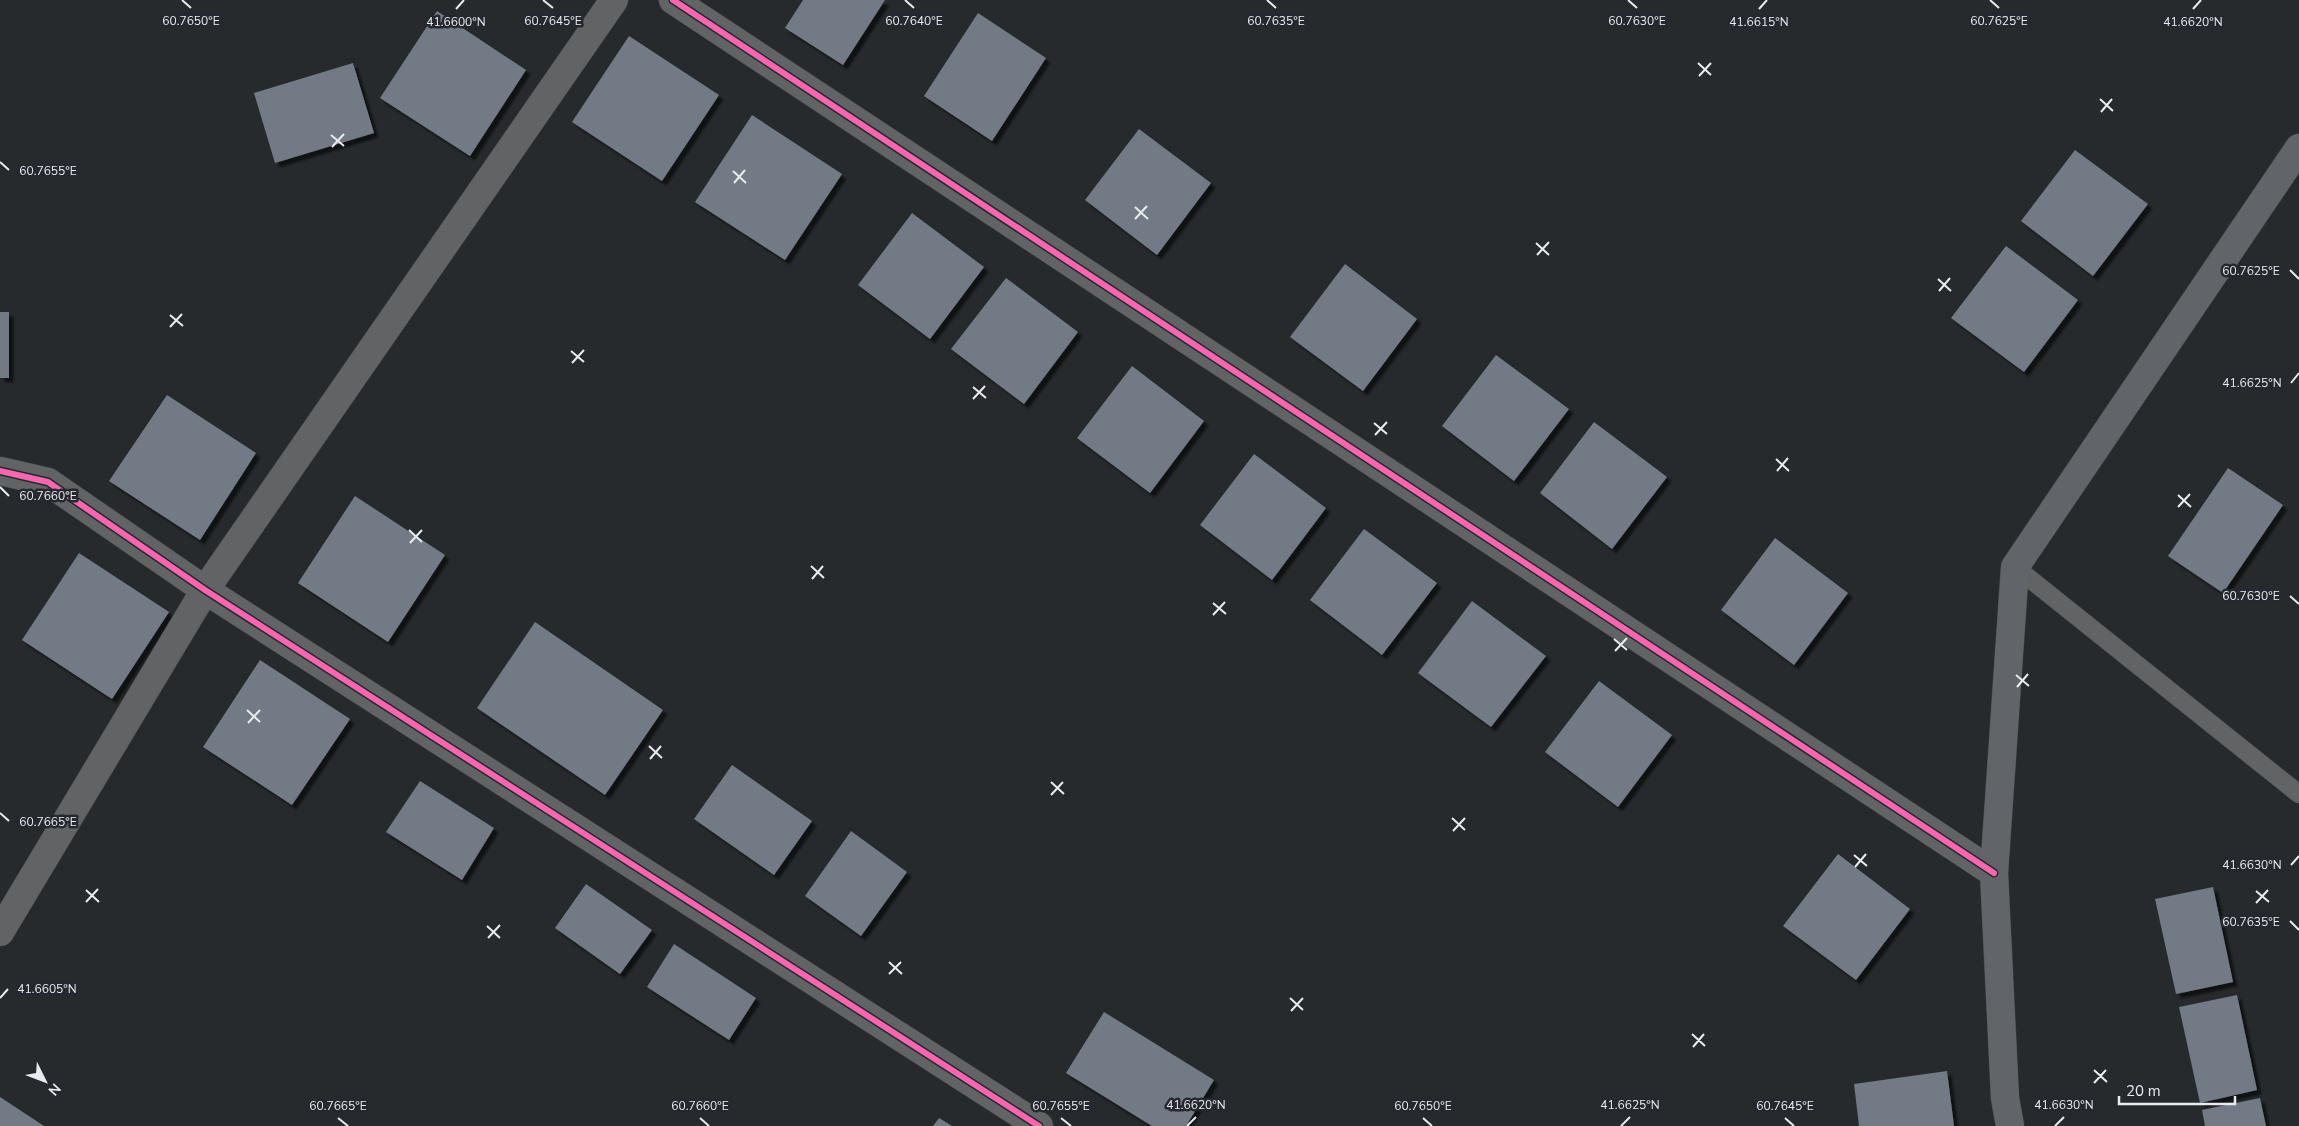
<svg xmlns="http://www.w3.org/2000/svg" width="2299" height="1126" font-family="'Nunito Sans',sans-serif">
  <defs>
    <filter id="shadow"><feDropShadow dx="4.5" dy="4.5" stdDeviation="1" flood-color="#0009"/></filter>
  </defs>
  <rect width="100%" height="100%" fill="#272a2d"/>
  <!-- building -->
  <path fill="#727a85" filter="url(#shadow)" d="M803 0H885L843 65 785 28Z
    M437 11 526 70 470 156 380 98Z
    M978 13 1046 58 992 141 924 96Z
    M629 36 719 95 662 181 572 122Z
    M353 63 374 133 275 163 254 93Z
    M752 115 842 174 785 260 695 202Z
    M1139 129 1211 183 1157 255 1085 200Z
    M2075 150 2148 204 2093 276 2021 221Z
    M912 213 984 267 930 339 858 285Z
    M2006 246 2078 300 2024 372 1951 318Z
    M1345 264 1417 319 1363 391 1290 337Z
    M1006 278 1078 332 1024 404 951 349Z
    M0 312H9V378H0Z
    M1496 355 1569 409 1514 481 1442 426Z
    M1132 366 1204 421 1150 493 1077 438Z
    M167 395 256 453 200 540 109 481Z
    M1594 422 1667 477 1612 549 1540 493Z
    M1254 454 1326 508 1272 580 1200 525Z
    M2228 468 2283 505 2223 593 2168 556Z
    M355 496 445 555 388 642 298 583Z
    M1364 529 1437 583 1382 655 1310 600Z
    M1775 538 1848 593 1794 665 1721 610Z
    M79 553 169 612 112 699 22 640Z
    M1472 601 1546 656 1491 727 1418 673Z
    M535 622 663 710 605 795 477 708Z
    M260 660 350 719 292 805 203 747Z
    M1599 681 1672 735 1618 807 1545 752Z
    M732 765 812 821 774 875 694 819Z
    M420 781 494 828 462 880 386 832Z
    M851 831 907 872 861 936 805 896Z
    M1838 854 1910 909 1856 980 1783 926Z
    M586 884 652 930 620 974 555 928Z
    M2213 887 2233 982 2176 994 2155 899Z
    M674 944 756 998 729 1040 647 987Z
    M2237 995 2257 1090 2200 1103 2179 1007Z
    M1104 1012 1214 1080 1186 1126H1152L1066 1073Z
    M1947 1071 1954 1126H1859L1854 1084Z
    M0 1097 44 1126H0Z
    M2260 1098 2266 1126H2205L2202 1110Z
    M939 1118 952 1126H933Z"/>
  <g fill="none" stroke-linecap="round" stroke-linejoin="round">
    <defs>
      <path id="lane" d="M2015 567 2299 794"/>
      <path id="street" d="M673 0 1994 873
        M0 471 48 482 205 590 1039 1126
        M0 932 205 590 614 0"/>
      <path id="secondary" d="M2010 1126 2005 1098 1994 873 2015 567 2299 148"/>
    </defs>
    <!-- lane casing -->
    <use href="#lane" stroke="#444649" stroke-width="19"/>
    <!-- street casing -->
    <use href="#street" stroke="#444649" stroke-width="29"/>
    <!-- secondary casing -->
    <use href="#secondary" stroke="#444649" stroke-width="29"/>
    <!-- lane -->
    <use href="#lane" stroke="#616365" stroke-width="18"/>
    <!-- street -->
    <use href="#street" stroke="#616365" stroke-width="28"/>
    <!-- secondary -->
    <use href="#secondary" stroke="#616569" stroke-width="28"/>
    <defs>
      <path id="cycleway" d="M673 0 1994 873
        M0 471 48 482 205 590 1039 1126"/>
    </defs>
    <!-- cycleway casing -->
    <use href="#cycleway" stroke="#25292f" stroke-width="9"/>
    <!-- cycleway -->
    <use href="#cycleway" stroke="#f766af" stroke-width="6"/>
  </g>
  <!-- ticks -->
  <path fill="none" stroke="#e8ebef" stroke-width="2" d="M182 0 191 8M543 0 553 8M905 0 914 8M1267 0 1276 8M1628 0 1637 8M1990 0 1999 8M456 9 464 0M1759 9 1767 0M2193 9 2201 0M1698 63 1711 75M1699 76 1711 63M2100 99 2113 111M2101 112 2112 99M331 135 344 146M332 147 344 134M0 162 9 170M733 171 746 183M734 183 745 170M1135 207 1148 219M1135 219 1147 206M1536 243 1549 255M1537 255 1549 242M2290 270 2299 279M1938 279 1951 291M1939 291 1950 278M170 315 183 326M170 327 182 314M571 351 584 362M572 363 584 350M2291 383 2299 373M973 387 986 398M973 399 985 386M1374 423 1387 434M1375 435 1387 422M1776 459 1789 471M1777 471 1788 458M0 487 9 496M2178 495 2191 507M2178 507 2190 494M409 530 422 542M410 543 422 530M811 566 824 578M812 579 823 566M2290 596 2299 604M1213 603 1226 614M1213 615 1225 602M1614 639 1627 650M1615 651 1627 638M2016 675 2029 686M2017 687 2028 674M247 710 260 722M248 723 260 710M649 746 662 758M650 759 661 746M1051 782 1064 794M1051 795 1063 782M0 813 9 821M1452 818 1465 830M1453 831 1465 818M1854 855 1867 866M2291 865 2299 856M1855 867 1866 854M86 890 99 902M2256 891 2269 902M86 902 98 889M2256 903 2268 890M2290 921 2299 930M487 926 500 938M488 938 500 925M889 962 902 974M889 974 901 962M0 998 8 989M1290 998 1303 1010M1291 1011 1303 998M1692 1034 1705 1046M1693 1047 1704 1034M2094 1070 2107 1082M2094 1083 2106 1070M338 1118 348 1126M700 1118 709 1126M1061 1118 1071 1126M1423 1118 1432 1126M1785 1118 1794 1126M1187 1126 1196 1117M1621 1126 1630 1117M2055 1126 2064 1117"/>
  <g font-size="12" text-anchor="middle" fill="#e8ebef" stroke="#25292f" stroke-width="5" stroke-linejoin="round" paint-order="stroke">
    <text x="191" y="25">60.7650°E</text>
    <text x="553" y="25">60.7645°E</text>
    <text x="914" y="25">60.7640°E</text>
    <text x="1276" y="25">60.7635°E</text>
    <text x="1637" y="25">60.7630°E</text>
    <text x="1999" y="25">60.7625°E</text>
    <text x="1759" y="26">41.6615°N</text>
    <text x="2193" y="26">41.6620°N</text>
    <text x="456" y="26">41.6600°N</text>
    <text x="48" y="175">60.7655°E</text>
    <text x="2251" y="275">60.7625°E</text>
    <text x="2252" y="387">41.6625°N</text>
    <text x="48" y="500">60.7660°E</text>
    <text x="2251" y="600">60.7630°E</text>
    <text x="48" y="826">60.7665°E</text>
    <text x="2252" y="869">41.6630°N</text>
    <text x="2251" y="926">60.7635°E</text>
    <text x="47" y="993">41.6605°N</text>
    <text x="1196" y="1109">41.6620°N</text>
    <text x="1630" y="1109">41.6625°N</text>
    <text x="2064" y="1109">41.6630°N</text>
    <text x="338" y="1110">60.7665°E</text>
    <text x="700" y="1110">60.7660°E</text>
    <text x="1061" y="1110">60.7655°E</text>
    <text x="1423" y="1110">60.7650°E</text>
    <text x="1785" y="1110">60.7645°E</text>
  </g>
  <!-- north arrow -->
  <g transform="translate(45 1081) rotate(132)" stroke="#25292f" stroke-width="4" paint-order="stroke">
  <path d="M0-4L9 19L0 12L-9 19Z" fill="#e8ebef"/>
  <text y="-8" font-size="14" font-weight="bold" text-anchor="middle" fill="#e8ebef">N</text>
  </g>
  <!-- scale -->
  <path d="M2119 1096v8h116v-8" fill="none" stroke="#e8ebef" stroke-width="2.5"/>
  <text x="2126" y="1096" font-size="15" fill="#e8ebef" stroke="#25292f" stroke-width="4" paint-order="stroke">20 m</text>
</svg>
